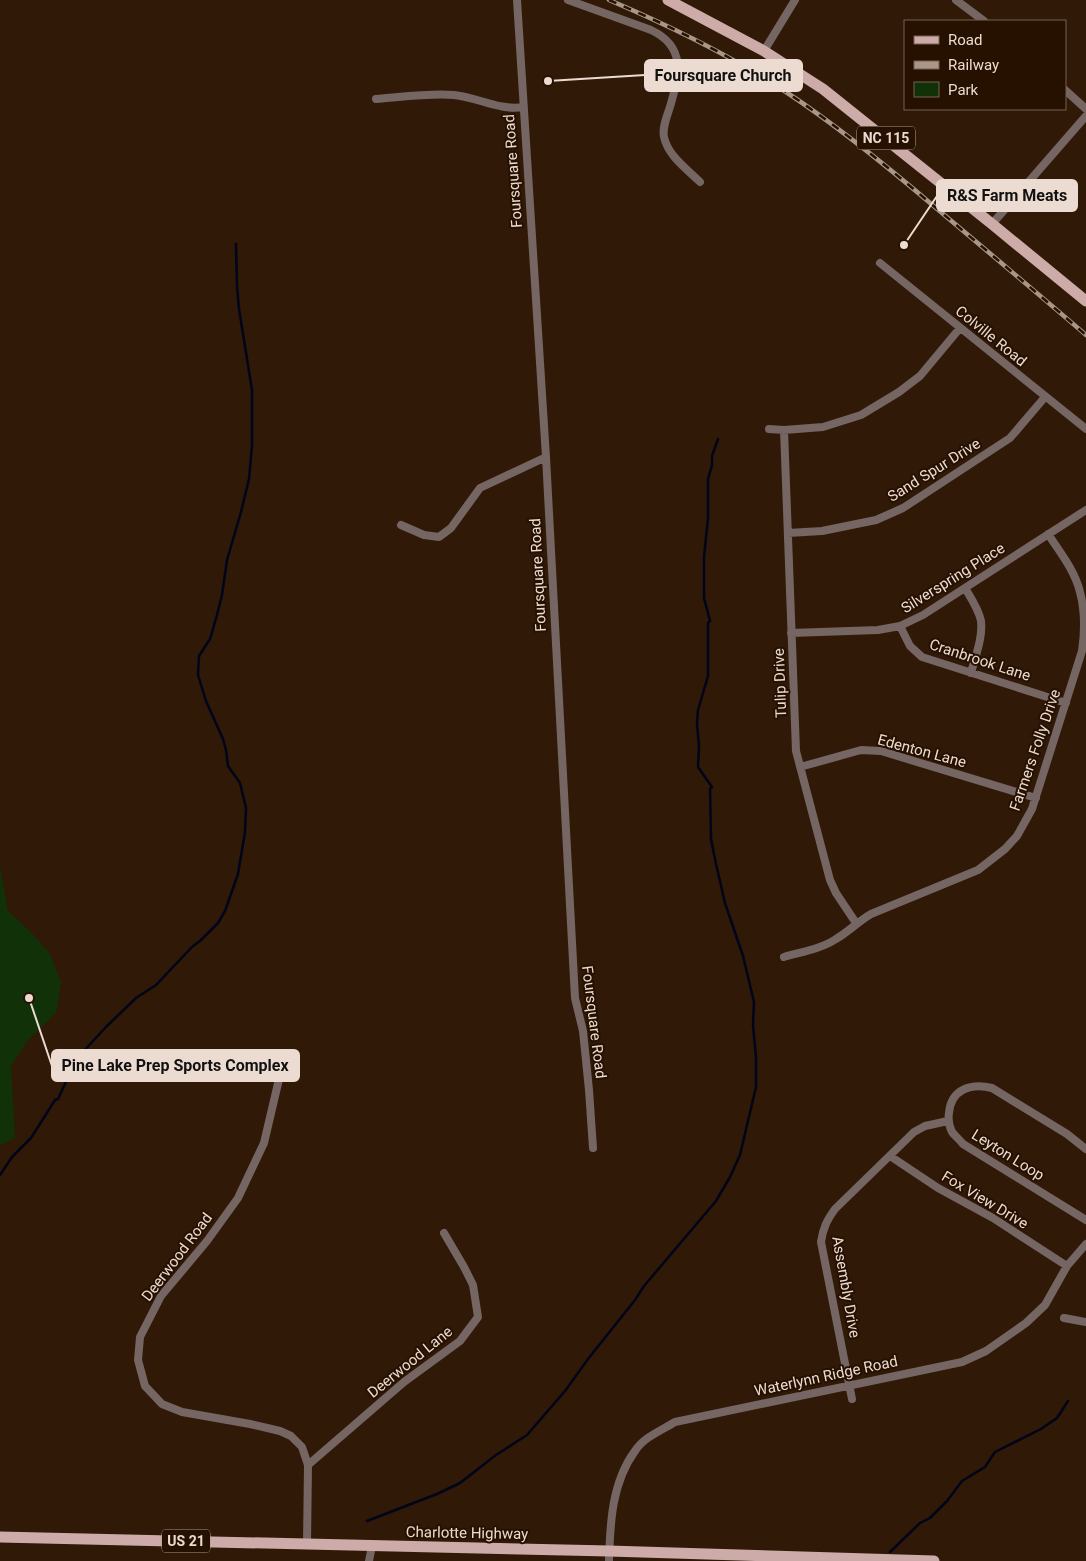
<svg xmlns="http://www.w3.org/2000/svg" width="1086" height="1561" font-family="Roboto,sans-serif">
  <rect width="100%" height="100%" fill="#301906"/>
  <!-- green -->
  <path fill="#113208" d="M0 866 8 911 31 932 50 954 61 983 56 1013 27 1041 11 1066 15 1138 0 1145Z"/>
  <g fill="none" stroke-linecap="round" stroke-linejoin="round">
    <!-- stream -->
    <path stroke="#000519" stroke-width="2.5" d="M0 1175 12 1157 31 1138 55 1100 58 1099 69 1075 81 1054 106 1027 136 998 156 985 192 947 201 940 218 923 225 911 238 874 245 832 246 808 240 783 228 766 226 750 223 739 206 701 198 675 199 656 210 639 217 615 222 595 227 560 241 512 249 479 252 445V390L239 309 237 286 236 244
      M367 1521 437 1494 460 1483 496 1455 527 1435 565 1391 588 1359 635 1300 644 1286 716 1201 730 1177 740 1155 756 1087V1057L753 1025 754 1002 743 956 725 903 716 864 711 839 710 789 712 787 698 767 699 747 697 723 698 710 708 676V623L710 621 704 598V557L708 518V479L712 465V456L718 439
      M890 1552 920 1523 930 1518 947 1501 962 1481 985 1467 995 1452 1041 1429 1057 1418 1068 1401"/>
    <!-- minor -->
    <path stroke="#756563" stroke-width="8" d="M517 0 546 457 575 998 583 1031 589 1090 593 1148
      M568 0 651 30C687 47 679 75 670 107 667 116 662 128 664 137 668 156 687 169 700 182
      M956 0 984 21
      M764 51 795 0
      M1065 90 1086 109
      M376 99C402 97 429 93 454 95 477 97 500 111 523 107
      M992 224 1086 116
      M880 263 1086 429
      M769 429 784 430 823 427 861 415 899 392 920 376 960 328
      M784 430 796 751 830 880 836 893 856 923
      M401 525 424 535 439 537 451 528 480 488 546 457
      M788 533 822 531 876 520 903 508 1010 438 1045 397
      M965 588C971 598 979 610 981 621 983 638 975 657 971 673
      M900 626 910 646 922 657 1066 703
      M791 633 878 630 900 626 923 615 1086 510
      M800 767 861 750 881 751 1036 798
      M784 957C801 952 821 949 836 939 848 932 859 921 871 914L978 870 1005 849 1017 836 1032 809 1082 651C1085 631 1085 611 1080 592 1075 571 1060 552 1048 534
      M283 1062 264 1143 238 1198 207 1241 161 1296 140 1337 138 1360 145 1386 162 1404 182 1412 250 1424 280 1431 291 1436 302 1447 308 1465 307 1544
      M1086 1149 1067 1134 992 1088C971 1083 951 1089 949 1113 948 1119 949 1126 952 1132 955 1136 960 1140 963 1144L1086 1220
      M890 1156 938 1188 993 1218 1067 1266
      M1064 1318 1086 1322
      M852 1399 821 1242C823 1228 827 1220 835 1209L914 1132 925 1126 948 1121
      M308 1465 404 1382 460 1341 478 1317 473 1285 464 1267 444 1233
      M369 1561 372 1546
      M609 1561C610 1523 612 1482 635 1451 644 1437 662 1430 675 1422L962 1362 986 1351 1026 1323 1045 1305 1067 1266 1086 1244"/>
    <!-- primary -->
    <path stroke="#cdaba8" stroke-width="11" d="M668 0 764 51 823 89 992 224 1086 301
      M0 1537 609 1551 934 1561"/>
    <defs>
      <path id="rail" d="M609 0C670 26 730 55 786 92 839 127 888 167 936 208 986 250 1036 292 1086 335"/>
    </defs>
    <!-- rail casing -->
    <use href="#rail" stroke="#a89688" stroke-width="4.5"/>
    <!-- rail -->
    <use href="#rail" stroke="#261000" stroke-width="2.5" stroke-dasharray="8" stroke-linecap="butt"/>
  </g>
  <g text-anchor="middle" stroke-width="4" stroke-linejoin="round" paint-order="stroke">
    <!-- shield labels -->
    <g fill="#261000" stroke="#b09e92" stroke-width="1">
      <rect x="857" y="126.5" width="58" height="23" rx="4"/>
      <rect x="162" y="1529.5" width="48" height="23" rx="4"/>
    </g>
    <g font-size="14" font-weight="bold" fill="#ebdbd0">
      <text x="886" y="143">NC 115</text>
      <text x="186" y="1546">US 21</text>
    </g>
    <!-- street labels -->
    <g font-size="15" fill="#ebdbd0" stroke="#261000">
      <text transform="translate(513 171) rotate(-94)" y="5">Foursquare Road</text>
      <text transform="translate(991 336) rotate(39)" y="5">Colville Road</text>
      <text transform="translate(934 470) rotate(-32)" y="5">Sand Spur Drive</text>
      <text transform="translate(538 575) rotate(-93)" y="5">Foursquare Road</text>
      <text transform="translate(953 578) rotate(-32)" y="5">Silverspring Place</text>
      <text transform="translate(980 660) rotate(18)" y="5">Cranbrook Lane</text>
      <text transform="translate(780 683) rotate(-92)" y="5">Tulip Drive</text>
      <text transform="translate(1035 750) rotate(-71)" y="5">Farmers Folly Drive</text>
      <text transform="translate(922 751) rotate(15)" y="5">Edenton Lane</text>
      <text transform="translate(594 1022) rotate(83)" y="5">Foursquare Road</text>
      <text transform="translate(1008 1155) rotate(32)" y="5">Leyton Loop</text>
      <text transform="translate(985 1200) rotate(31)" y="5">Fox View Drive</text>
      <text transform="translate(177 1257) rotate(-53)" y="5">Deerwood Road</text>
      <text transform="translate(846 1287) rotate(80)" y="5">Assembly Drive</text>
      <text transform="translate(410 1362) rotate(-39)" y="5">Deerwood Lane</text>
      <text transform="translate(826 1376) rotate(-12)" y="5">Waterlynn Ridge Road</text>
      <text transform="translate(467 1533) rotate(1)" y="5">Charlotte Highway</text>
    </g>
  </g>
  <!-- callouts -->
  <path fill="none" stroke="#ebdbd0" stroke-width="2" d="M548 81L645 75M904 245L937 196M29 998L52 1066"/>
  <g fill="#ebdbd0" stroke="#261000" stroke-width="2">
    <circle cx="548" cy="81" r="5"/>
    <circle cx="904" cy="245" r="5"/>
    <circle cx="29" cy="998" r="5"/>
  </g>
  <g fill="#ebdbd0" stroke="#ebdbd0" stroke-width="2">
    <rect x="645" y="60" width="157" height="31" rx="5"/>
    <rect x="937" y="180" width="140" height="31" rx="5"/>
    <rect x="52" y="1050" width="247" height="31" rx="5"/>
  </g>
  <g font-size="16" text-anchor="middle" font-weight="bold" fill="#111">
    <text x="723" y="81">Foursquare Church</text>
    <text x="1007" y="201">R&amp;S Farm Meats</text>
    <text x="175" y="1071">Pine Lake Prep Sports Complex</text>
  </g>
  <!-- legend -->
  <rect x="904" y="20" width="162" height="90" fill="#261000" stroke="#756153"/>
  <rect x="914" y="36" width="25" height="8" fill="#cdaba8" stroke="#756153"/>
  <text x="948" y="45" font-size="15" fill="#ebdbd0">Road</text>
  <rect x="914" y="61" width="25" height="8" fill="#a89688" stroke="#756153"/>
  <text x="948" y="70" font-size="15" fill="#ebdbd0">Railway</text>
  <rect x="914" y="82" width="25" height="15" fill="#113208" stroke="#756153"/>
  <text x="948" y="95" font-size="15" fill="#ebdbd0">Park</text>
</svg>
